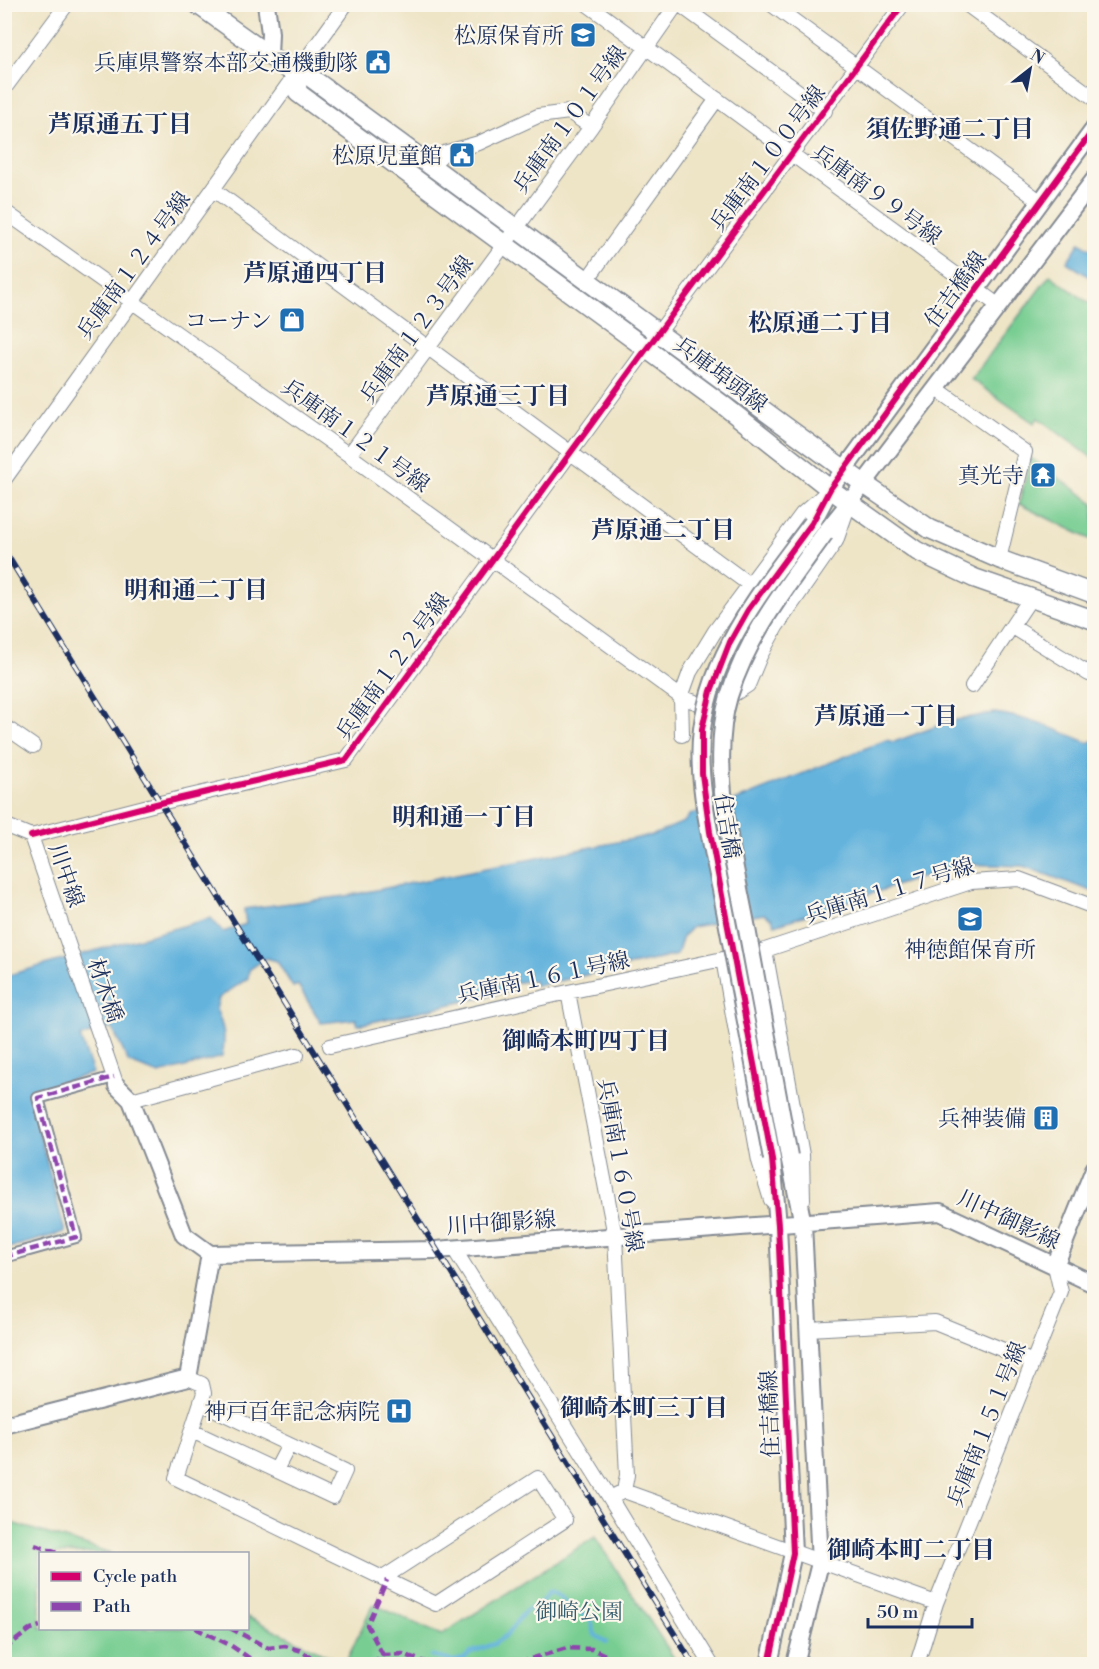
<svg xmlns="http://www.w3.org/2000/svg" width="1099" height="1669" font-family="'Libre Bodoni','Noto Serif JP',serif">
  <rect width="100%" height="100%" fill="#fbf7ec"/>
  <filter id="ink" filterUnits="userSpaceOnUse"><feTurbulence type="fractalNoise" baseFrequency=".0167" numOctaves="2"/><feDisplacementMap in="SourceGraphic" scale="12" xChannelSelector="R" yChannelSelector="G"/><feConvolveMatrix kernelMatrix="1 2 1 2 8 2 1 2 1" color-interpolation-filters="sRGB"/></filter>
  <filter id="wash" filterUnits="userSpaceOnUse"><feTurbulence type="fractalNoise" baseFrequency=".008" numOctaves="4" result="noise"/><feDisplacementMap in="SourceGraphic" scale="24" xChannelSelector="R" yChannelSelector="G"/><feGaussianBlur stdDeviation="1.35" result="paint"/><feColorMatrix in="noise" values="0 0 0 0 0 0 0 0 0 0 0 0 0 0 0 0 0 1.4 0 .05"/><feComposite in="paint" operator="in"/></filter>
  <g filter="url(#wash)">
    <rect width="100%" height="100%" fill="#eee4c6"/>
    <!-- green -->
    <path fill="#77cd92" stroke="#497e78" stroke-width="1.5" d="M1050 275 1094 307V459L1038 418 1034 423 971 379Z
      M1031 458 1094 503V541L1019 504Z
      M5 1521 111 1553 40 1554V1628H248V1617L345 1664 373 1604 441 1635 595 1537 678 1664H5Z"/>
    <!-- water -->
    <path fill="#63b3dd" stroke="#3f719e" stroke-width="1.5" d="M1080 242 1094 252V280L1067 262Z
      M994 713C1027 717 1058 730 1089 743L1094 740V892L1023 866 962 864 775 925 771 918 764 914 692 927 683 936 677 955 535 986 534 980 513 983 510 991 358 1025 356 1019 321 1023 298 985 293 987 277 961 266 958 249 970 248 978 219 998 216 1009C224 1028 226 1036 222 1057L159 1074 129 1063 112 1028 80 1037 93 1073 29 1093 65 1232 5 1249V976L211 918 223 932 246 924 244 909 346 896 653 835 684 822 690 815 737 800 886 740 894 742 951 721Z"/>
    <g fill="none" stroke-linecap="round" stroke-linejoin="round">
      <!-- stream -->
      <path stroke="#63b3dd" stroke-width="4" d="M431 1656 453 1661 463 1659 472 1652 494 1644 507 1635 521 1616 527 1610 538 1606 549 1592C567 1596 571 1612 590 1617L595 1635 606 1642"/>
    </g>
  </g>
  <g filter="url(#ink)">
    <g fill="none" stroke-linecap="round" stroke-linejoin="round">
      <defs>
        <path id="pedestrian" d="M4 1257 76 1237 38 1098 114 1077"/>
        <path id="minor" d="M587 4 999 306
          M679 4 825 111
          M771 4 1041 202
          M966 4 1094 98
          M4 89 67 4
          M430 166 444 153 479 143 538 116 569 112 591 127
          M214 190 750 585
          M4 211 349 455 681 697 698 703 723 701 748 685 760 656 776 627 836 541 848 507
          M587 280 717 99
          M937 389 1025 452 999 559
          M349 455 591 127 677 4
          M4 480 346 4
          M1013 627 1089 674 1094 666
          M972 686 1030 599
          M4 726 33 746
          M682 735 681 697 690 672 715 631 802 514 827 492
          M4 825 31 836 117 1086
          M31 836 160 803 346 760 639 359 903 4
          M765 950 802 1155 803 1200
          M723 959 759 1161 771 1200
          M568 992 615 1236 627 1475 624 1491
          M330 1046 568 992 765 950 971 882 1019 879 1094 907
          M131 1100 297 1055
          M454 1249 610 1498 624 1491 936 1603
          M809 1329 935 1322 1033 1362
          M188 1378 202 1384 204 1393 176 1478 436 1604 565 1520 538 1478 383 1578
          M192 1431 333 1497 345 1471 201 1403
          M276 1470 289 1445
          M610 1498 711 1664
          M917 1664 936 1603 1061 1292 1055 1266"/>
        <path id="tertiary" d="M266 4 270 33 269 56
          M812 523 830 489 1094 129
          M825 533 849 503 1094 180
          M117 1086 131 1100 184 1235 210 1254
          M789 1156 803 1224 820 1563 795 1664
          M210 1254 436 1250 940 1212 1094 1284
          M1055 1266 1094 1169
          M4 1425 188 1378 210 1254
          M769 1664 793 1553 778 1225 772 1159"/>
        <path id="secondary" d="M197 4 295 74 310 77 864 484 930 529 999 559 1094 594
          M295 74 298 93 723 405 830 489 917 551 974 578 1094 620"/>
      </defs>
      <!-- pedestrian casing -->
      <use href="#pedestrian" stroke="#848a92" stroke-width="14"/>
      <!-- minor casing -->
      <use href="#minor" stroke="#848a92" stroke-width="16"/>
      <!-- tertiary casing -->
      <use href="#tertiary" stroke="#848a92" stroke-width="20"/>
      <!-- secondary casing -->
      <use href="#secondary" stroke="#848a92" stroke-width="21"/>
      <!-- pedestrian -->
      <use href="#pedestrian" stroke="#fff" stroke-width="10"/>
      <!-- minor -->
      <use href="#minor" stroke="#fff" stroke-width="14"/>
      <!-- tertiary -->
      <use href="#tertiary" stroke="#fff" stroke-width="16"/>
      <!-- secondary -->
      <use href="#secondary" stroke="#fff" stroke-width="18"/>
      <defs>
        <path id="rail" d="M4 550 693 1664"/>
      </defs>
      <!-- rail casing -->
      <use href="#rail" stroke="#1b2f5e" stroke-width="6"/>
      <!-- rail -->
      <use href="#rail" stroke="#fbf7ec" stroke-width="4" stroke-dasharray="11" stroke-linecap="butt"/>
      <defs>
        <path id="tertiary-bridge" d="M789 1156C775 1081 761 1005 747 929 734 859 708 765 729 696 748 634 788 585 825 533
          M772 1159C756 1073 739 986 723 900 713 848 695 781 702 729 712 649 766 585 812 523"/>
      </defs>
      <!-- tertiary-bridge casing -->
      <use href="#tertiary-bridge" stroke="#848a92" stroke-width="20" stroke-linecap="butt"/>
      <!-- tertiary-bridge -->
      <use href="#tertiary-bridge" stroke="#fff" stroke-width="16"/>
      <!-- quiet -->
      <path stroke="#8e44ad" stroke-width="4.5" stroke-dasharray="9 4.5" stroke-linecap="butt" d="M4 1257 76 1237 38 1098 114 1077
        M35 1545 60 1554
        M195 1628 230 1645 258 1664
        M230 1628 268 1648 285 1646 302 1651 318 1664
        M4 1649 31 1629 40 1626
        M383 1655 367 1625 387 1580
        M371 1664 383 1655 403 1654 430 1664
        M478 1664 495 1661 520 1662 567 1648 592 1649 612 1658 621 1664"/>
      <defs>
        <path id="cycleway" d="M31 836 160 803 346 760 639 359 903 4
          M769 1664 793 1553 778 1225 772 1159 710 832 702 774V729L711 691 730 642 748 610 812 523 830 489 1094 129"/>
      </defs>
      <!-- cycleway casing -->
      <use href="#cycleway" stroke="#fbf7ec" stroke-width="10"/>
      <!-- cycleway -->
      <use href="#cycleway" stroke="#d6006c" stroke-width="6"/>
    </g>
  </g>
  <!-- icons -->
  <defs>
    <symbol id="school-square" viewBox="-11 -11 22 22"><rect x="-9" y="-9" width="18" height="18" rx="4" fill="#1f6fb2" stroke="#fbf7ec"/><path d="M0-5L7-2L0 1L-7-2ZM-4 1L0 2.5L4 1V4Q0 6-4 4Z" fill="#fff"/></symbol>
    <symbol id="civic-square" viewBox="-11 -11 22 22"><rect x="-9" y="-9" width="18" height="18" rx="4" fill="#1f6fb2" stroke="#fbf7ec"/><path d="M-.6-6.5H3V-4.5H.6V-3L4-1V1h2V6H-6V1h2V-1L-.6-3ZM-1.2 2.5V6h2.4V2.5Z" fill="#fff"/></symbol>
    <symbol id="shop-square" viewBox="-11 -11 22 22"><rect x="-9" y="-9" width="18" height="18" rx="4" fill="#1f6fb2" stroke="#fbf7ec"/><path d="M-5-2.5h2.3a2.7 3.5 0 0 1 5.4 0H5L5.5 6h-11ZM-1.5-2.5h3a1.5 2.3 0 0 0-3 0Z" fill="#fff"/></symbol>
    <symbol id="temple-square" viewBox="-11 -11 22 22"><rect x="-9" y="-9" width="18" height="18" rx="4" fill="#1f6fb2" stroke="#fbf7ec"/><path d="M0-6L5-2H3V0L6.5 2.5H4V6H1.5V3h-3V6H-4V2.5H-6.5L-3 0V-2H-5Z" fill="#fff"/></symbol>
    <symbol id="building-square" viewBox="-11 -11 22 22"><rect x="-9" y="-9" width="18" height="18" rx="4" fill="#1f6fb2" stroke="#fbf7ec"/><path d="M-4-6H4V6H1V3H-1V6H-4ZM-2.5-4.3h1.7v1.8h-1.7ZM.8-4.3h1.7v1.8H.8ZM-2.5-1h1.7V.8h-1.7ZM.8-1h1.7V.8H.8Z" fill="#fff"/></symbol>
    <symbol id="hospital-square" viewBox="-11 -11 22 22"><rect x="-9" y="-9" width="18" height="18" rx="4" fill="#1f6fb2" stroke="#fbf7ec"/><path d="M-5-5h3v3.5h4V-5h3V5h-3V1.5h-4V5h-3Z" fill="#fff"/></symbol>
  </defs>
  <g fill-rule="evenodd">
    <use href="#school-square" x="568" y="20" width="30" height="30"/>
    <use href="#civic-square" x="363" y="47" width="30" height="30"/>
    <use href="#civic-square" x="447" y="140" width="30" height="30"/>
    <use href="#shop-square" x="277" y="305" width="30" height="30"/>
    <use href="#temple-square" x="1028" y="460" width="30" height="30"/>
    <use href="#school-square" x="955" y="904" width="30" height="30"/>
    <use href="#building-square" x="1031" y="1103" width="30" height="30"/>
    <use href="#hospital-square" x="384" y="1396" width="30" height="30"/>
  </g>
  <g text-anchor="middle" stroke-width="4.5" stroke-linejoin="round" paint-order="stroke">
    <!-- poi labels -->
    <g font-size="22" fill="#1b2f5e" stroke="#fbf7ec" text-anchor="end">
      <text x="564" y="43">松原保育所</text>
      <text x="358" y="70">兵庫県警察本部交通機動隊</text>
      <text x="442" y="163">松原児童館</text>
      <text x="272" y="328">コーナン</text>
      <text x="1024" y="483">真光寺</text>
      <text x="970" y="957" text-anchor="middle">神徳館保育所</text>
      <text x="1026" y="1126">兵神装備</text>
      <text x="380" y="1419">神戸百年記念病院</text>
    </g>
    <!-- street labels -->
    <g font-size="22" fill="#1b2f5e" stroke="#fbf7ec">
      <text transform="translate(569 119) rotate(-54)" y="8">兵庫南１０１号線</text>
      <text transform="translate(767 158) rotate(-53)" y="8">兵庫南１００号線</text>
      <text transform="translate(877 194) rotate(36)" y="8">兵庫南９９号線</text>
      <text transform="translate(133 265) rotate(-54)" y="8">兵庫南１２４号線</text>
      <text transform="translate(955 289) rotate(-54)" y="8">住吉橋線</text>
      <text transform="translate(416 329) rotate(-54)" y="8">兵庫南１２３号線</text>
      <text transform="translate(721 374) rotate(37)" y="8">兵庫埠頭線</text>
      <text transform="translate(356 435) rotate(36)" y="8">兵庫南１２１号線</text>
      <text transform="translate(392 666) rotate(-54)" y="8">兵庫南１２２号線</text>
      <text transform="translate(728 826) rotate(81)" y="8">住吉橋</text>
      <text transform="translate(67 875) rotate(71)" y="8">川中線</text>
      <text transform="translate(889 890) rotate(-17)" y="8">兵庫南１１７号線</text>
      <text transform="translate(543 977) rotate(-12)" y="8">兵庫南１６１号線</text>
      <text transform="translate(106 990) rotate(71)" y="8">材木橋</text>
      <text transform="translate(621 1165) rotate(80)" y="8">兵庫南１６０号線</text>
      <text transform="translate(1009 1219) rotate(25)" y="8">川中御影線</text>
      <text transform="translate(501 1222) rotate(-4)" y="8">川中御影線</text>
      <text transform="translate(769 1414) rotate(-92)" y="8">住吉橋線</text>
      <text transform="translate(986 1424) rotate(-68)" y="8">兵庫南１５１号線</text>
    </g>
    <!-- park labels -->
    <g font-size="22" fill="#375e6e" stroke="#fbf7ec">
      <text x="579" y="1619">御崎公園</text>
    </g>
    <!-- neighbourhood labels -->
    <g font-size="24" font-weight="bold" fill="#1b2f5e" stroke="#fbf7ec">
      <text x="120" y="132">芦原通五丁目</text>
      <text x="950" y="137">須佐野通二丁目</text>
      <text x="315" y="281">芦原通四丁目</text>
      <text x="820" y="331">松原通二丁目</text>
      <text x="498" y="404">芦原通三丁目</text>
      <text x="663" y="538">芦原通二丁目</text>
      <text x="196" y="598">明和通二丁目</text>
      <text x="886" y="724">芦原通一丁目</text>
      <text x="464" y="825">明和通一丁目</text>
      <text x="586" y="1049">御崎本町四丁目</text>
      <text x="644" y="1416">御崎本町三丁目</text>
      <text x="911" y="1558">御崎本町二丁目</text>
    </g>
  </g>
  <!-- margin -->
  <rect width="1099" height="1669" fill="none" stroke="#fbf7ec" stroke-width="24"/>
  <!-- legend -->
  <rect x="39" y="1552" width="210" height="78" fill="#fbf7ec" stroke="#a1a7b3" stroke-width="1.5"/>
  <rect x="51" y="1572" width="30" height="9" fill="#d6006c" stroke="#a1a7b3" stroke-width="1.5"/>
  <text x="93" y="1582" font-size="18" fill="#1b2f5e">Cycle path</text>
  <rect x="51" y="1602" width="30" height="9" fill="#8e44ad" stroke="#a1a7b3" stroke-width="1.5"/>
  <text x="93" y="1612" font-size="18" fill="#1b2f5e">Path</text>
  <!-- north arrow -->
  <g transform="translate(1030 69) rotate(31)" stroke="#fbf7ec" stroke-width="4.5" paint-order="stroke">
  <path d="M0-4.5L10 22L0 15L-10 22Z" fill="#1b2f5e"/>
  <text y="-9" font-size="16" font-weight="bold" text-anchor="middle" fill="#1b2f5e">N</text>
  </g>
  <!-- scale -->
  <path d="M868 1618v9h104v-9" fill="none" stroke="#1b2f5e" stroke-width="3"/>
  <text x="877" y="1618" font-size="18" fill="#1b2f5e" stroke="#fbf7ec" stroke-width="4.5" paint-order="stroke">50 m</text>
</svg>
